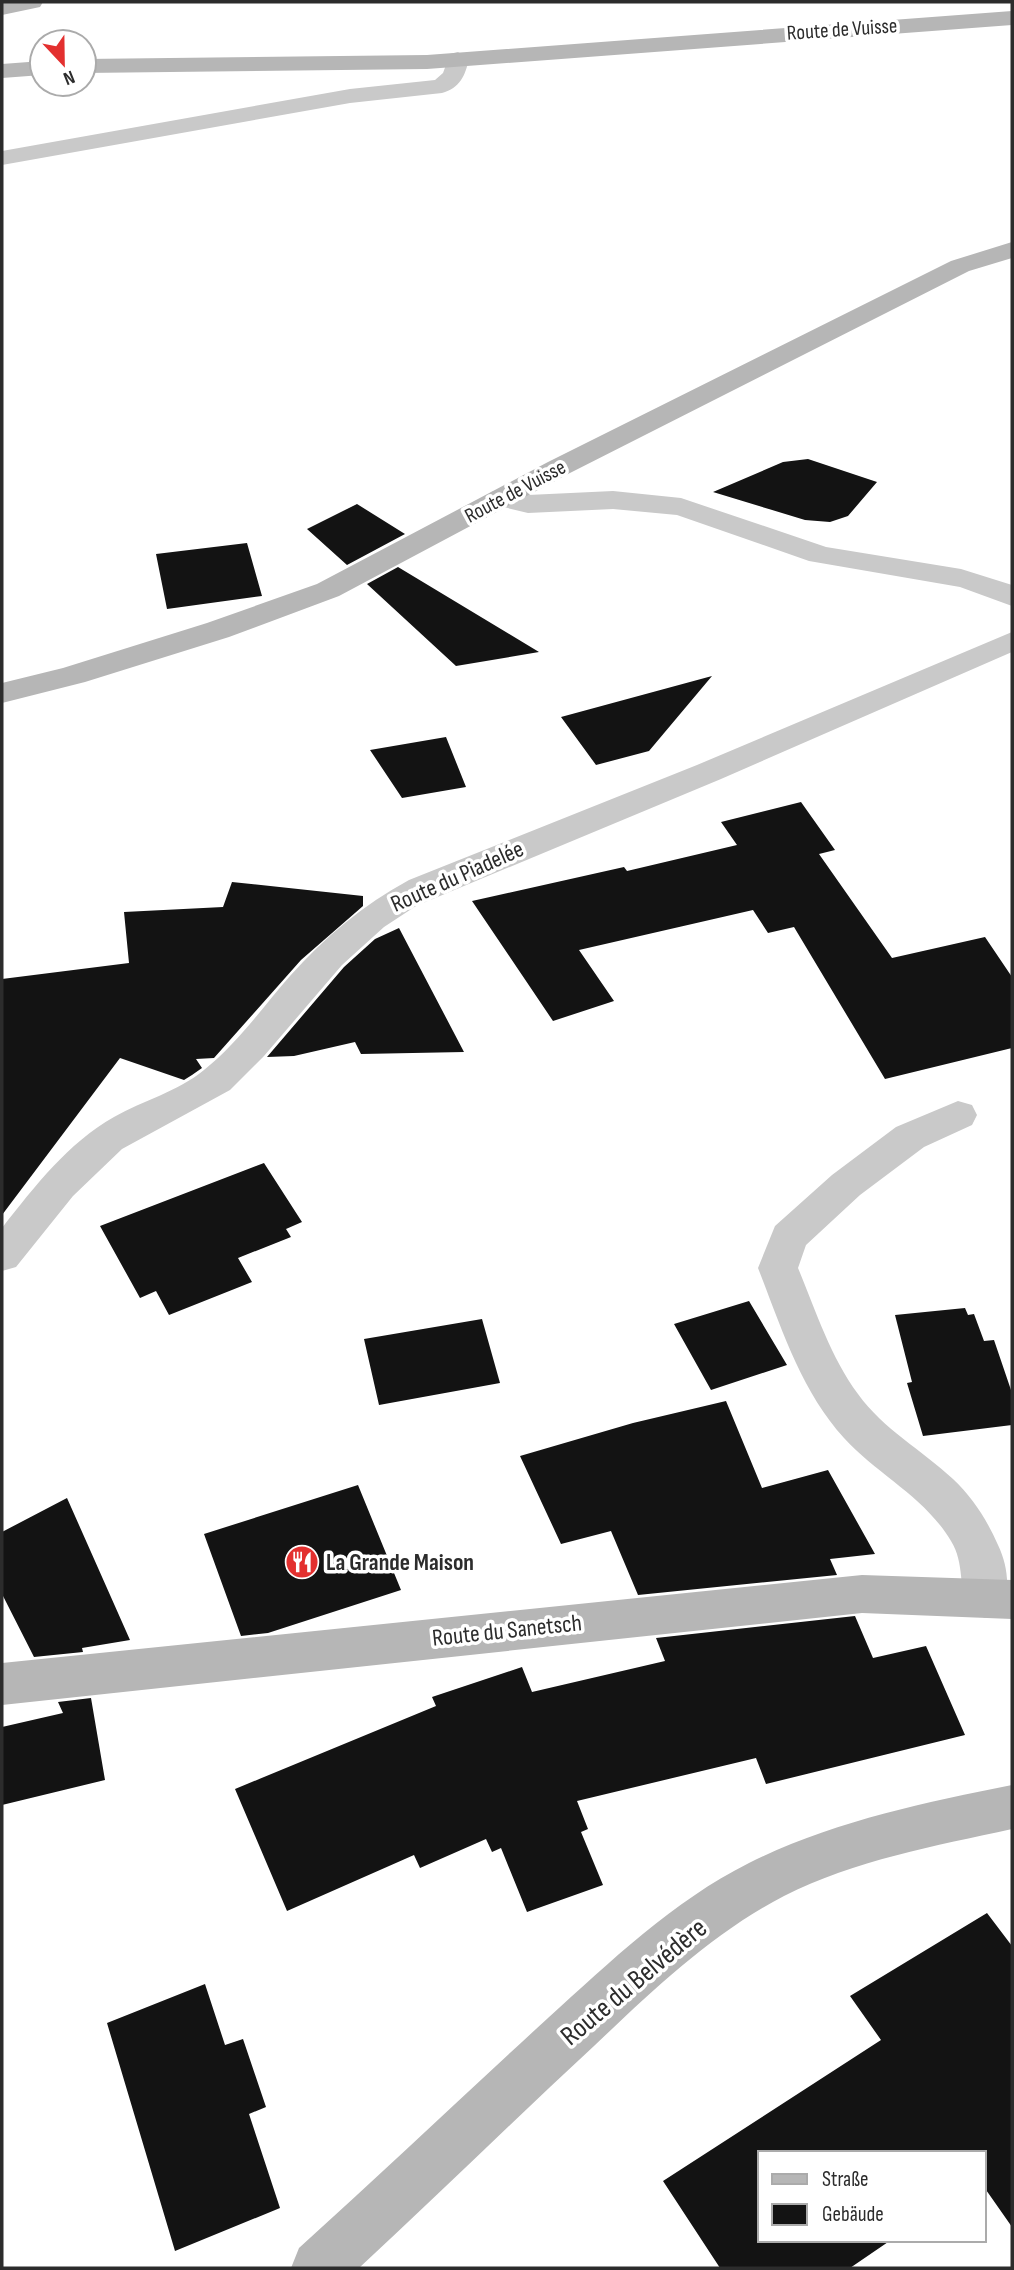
<svg xmlns="http://www.w3.org/2000/svg" width="1014" height="2270" font-family="'Sofia Sans Condensed',sans-serif">
  <rect width="100%" height="100%" fill="#fff"/>
  <!-- building -->
  <path fill="#131313" d="M808 459 877 482 848 516 830 522 805 520 713 492 783 462Z
    M357 504 405 534 347 565 307 529Z
    M247 543 262 596 167 609 156 554Z
    M398 567 539 652 456 666 367 584Z
    M712 676 649 751 596 765 561 717Z
    M446 737 466 787 402 798 370 750Z
    M801 802 835 850 819 854 892 958 985 937 1012 977V1048L885 1079 794 927 768 933 753 910 579 950 614 1001 553 1021 472 901 624 867 627 871 737 845 721 822Z
    M232 882 363 896V906L301 960 214 1058 196 1059 202 1068 192 1075 184 1080 120 1058 2 1215V979L129 963 124 912 223 907Z
    M399 928 464 1052 361 1054 355 1042 294 1056 267 1057 344 967 375 939Z
    M264 1163 302 1222 286 1229 291 1237 238 1258 252 1282 169 1315 156 1291 140 1298 100 1226Z
    M749 1301 787 1365 711 1390 674 1324Z
    M965 1308 968 1315 974 1314 984 1341 994 1340 1012 1393V1425L923 1436 907 1383 912 1382 895 1315Z
    M482 1319 500 1383 379 1405 364 1339Z
    M726 1401 762 1488 828 1470 875 1554 830 1559 837 1575 638 1595 611 1531 561 1544 520 1456 633 1423Z
    M358 1485 401 1590 268 1633 241 1636 204 1534Z
    M67 1498 130 1640 82 1648 83 1652 34 1657 2 1594V1532Z
    M855 1616 873 1658 926 1646 965 1735 766 1784 756 1758 577 1801 588 1829 581 1832 603 1885 527 1912 501 1848 492 1852 486 1839 420 1868 414 1855 287 1911 235 1789 436 1706 432 1697 522 1667 532 1692 665 1661 656 1638Z
    M91 1698 105 1780 2 1805V1727L63 1713 58 1702Z
    M987 1913 1012 1946V2227L984 2187V2153H760V2240H891L850 2268H720L663 2181 881 2040 850 1996Z
    M205 1984 225 2045 243 2039 266 2107 249 2114 280 2208 175 2251 107 2023Z"/>
  <g fill="none" stroke-linecap="round" stroke-linejoin="round">
    <!-- lane -->
    <path fill="#c9c9c9" fill-rule="evenodd" d="M458 52 469 59C465 76 460 88 442 93L350 103 2 165V151L350 89 435 80 443 73 450 54Z
      M958 1101 972 1105 977 1115 972 1125 924 1147 860 1195 806 1245 798 1268C816 1311 830 1356 858 1394 883 1429 922 1450 953 1479 973 1498 987 1520 998 1545 1008 1566 1011 1591 1001 1612L985 1618 969 1612C958 1589 965 1563 951 1541 925 1497 878 1475 844 1438 801 1391 781 1327 758 1268L775 1226 832 1175 896 1127Z"/>
    <!-- street -->
    <path fill="#c9c9c9" fill-rule="evenodd" d="M501 489 528 495 613 491 681 498 826 547 961 569 1012 585V606L960 587 809 561 677 515 613 509 528 513 491 504 486 498 491 492Z
      M1012 632V652L721 779 416 906 384 927 342 965 264 1056 230 1090 122 1149 73 1196 16 1267 2 1271V1228C35 1186 68 1143 114 1117 144 1100 177 1092 204 1070 237 1044 262 1008 290 976 325 937 363 905 409 880L697 765Z"/>
    <!-- secondary -->
    <path fill="#b6b6b6" fill-rule="evenodd" d="M43 2 40 7 2 15V3Z
      M1012 11V25L427 69 84 73V59L427 55Z
      M42 61V75L2 78V64Z
      M1012 242V258L969 271 568 474 339 596 229 637 85 682 2 703V683L63 668 207 623 317 584 548 462 951 261Z
      M862 1575 1012 1580V1619L862 1613 2 1705V1663Z
      M1012 1785V1829C935 1846 855 1860 784 1896 712 1933 652 1991 594 2046 515 2119 438 2195 359 2268H291L299 2248C383 2172 465 2094 548 2018 610 1962 673 1901 749 1863 831 1822 922 1803 1012 1785Z"/>
  </g>
  <!-- icons -->
  <defs>
    <symbol id="restaurant-disc" viewBox="-11 -11 22 22"><circle r="9.5" fill="#e3302f" stroke="#fff"/><path d="M-5-6h1v4h1v-4h1v4h1v-4h1v5L-1.5 .5V6h-2V.5L-5-1ZM5-6V6H3V1.5H1.5Q1.5-4 5-6Z" fill="#fff"/></symbol>
  </defs>
  <g fill-rule="evenodd">
    <use href="#restaurant-disc" x="283" y="1543" width="38" height="38"/>
  </g>
  <g text-anchor="middle" stroke-width="7" stroke-linejoin="round" paint-order="stroke">
    <!-- far-street labels -->
    <g font-size="21" fill="#2c2c2c" stroke="#fff">
      <text transform="translate(842 29) rotate(-4)" y="7">Route de Vuisse</text>
      <text transform="translate(515 491) rotate(-28)" y="7">Route de Vuisse</text>
    </g>
    <!-- street labels -->
    <g font-size="24" fill="#2c2c2c" stroke="#fff">
      <text transform="translate(457 876) rotate(-24)" y="8">Route du Piadelée</text>
      <text transform="translate(507 1630) rotate(-6)" y="8">Route du Sanetsch</text>
    </g>
    <!-- poi labels -->
    <g font-size="24" font-weight="bold" fill="#2c2c2c" stroke="#fff" text-anchor="start">
      <text x="326" y="1570">La Grande Maison</text>
    </g>
    <!-- near-street labels -->
    <g font-size="28" fill="#2c2c2c" stroke="#fff">
      <text transform="translate(633 1981) rotate(-40)" y="10">Route du Belvédère</text>
    </g>
  </g>
  <!-- border -->
  <rect width="1014" height="2270" fill="none" stroke="#2c2c2c" stroke-width="7"/>
  <!-- legend -->
  <rect x="758" y="2151" width="228" height="91" fill="#ffffff" stroke="#ababab" stroke-width="2"/>
  <rect x="772" y="2174" width="35" height="10" fill="#b6b6b6" stroke="#ababab" stroke-width="2"/>
  <text x="822" y="2186" font-size="21" fill="#2c2c2c">Straße</text>
  <rect x="772" y="2204" width="35" height="21" fill="#131313" stroke="#ababab" stroke-width="2"/>
  <text x="822" y="2221" font-size="21" fill="#2c2c2c">Gebäude</text>
  <!-- north arrow -->
  <g transform="translate(63 63) rotate(158)"><circle r="33" fill="#ffffff" stroke="#ababab" stroke-width="2"/>
  <path d="M0-5L12 26L0 18L-12 26Z" fill="#e3302f"/>
  <text y="-10" font-size="19" font-weight="bold" text-anchor="middle" fill="#2c2c2c">N</text>
  </g>
</svg>
